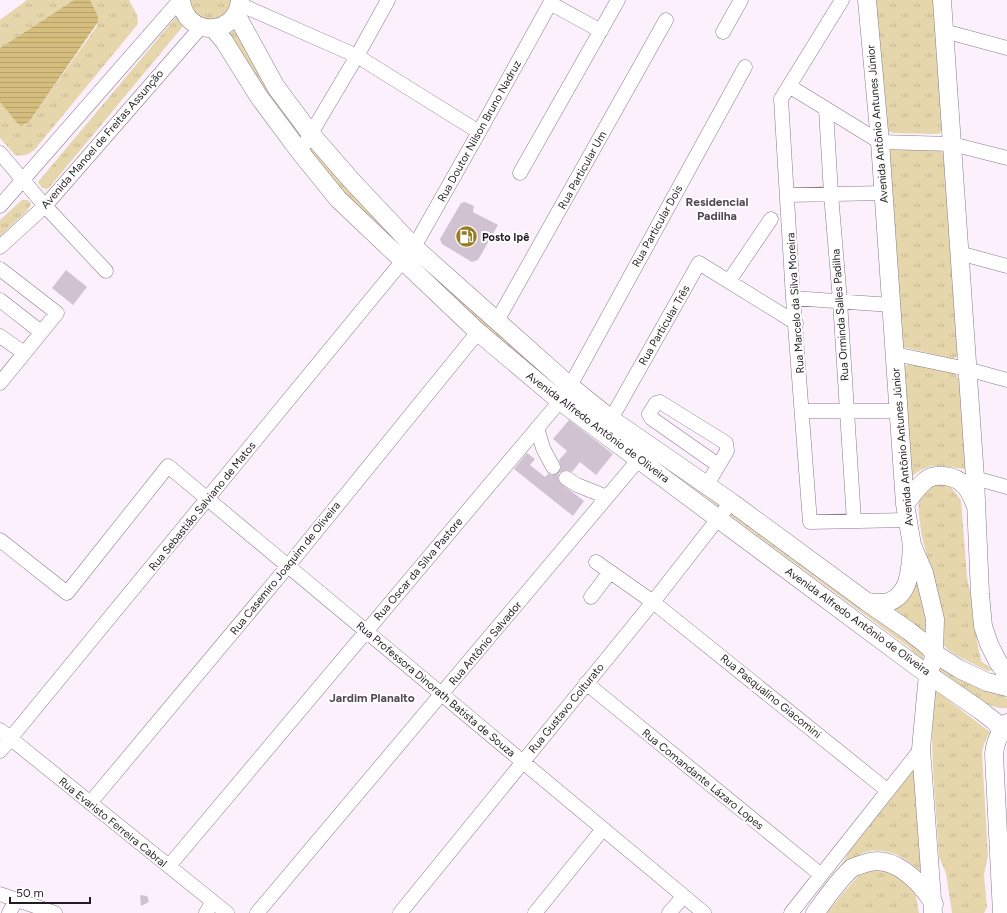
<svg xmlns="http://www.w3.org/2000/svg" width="1007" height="913" font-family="Figtree,sans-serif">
  <defs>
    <pattern id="grass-tufts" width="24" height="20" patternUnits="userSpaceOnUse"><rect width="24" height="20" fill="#e6d6ac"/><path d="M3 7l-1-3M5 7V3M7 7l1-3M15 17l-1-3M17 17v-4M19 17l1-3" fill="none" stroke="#c5b794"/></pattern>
    <pattern id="water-rules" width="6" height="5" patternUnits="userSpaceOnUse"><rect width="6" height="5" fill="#d5bd7e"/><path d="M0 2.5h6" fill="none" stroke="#b7a26d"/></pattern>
  </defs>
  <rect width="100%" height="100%" fill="#fcf0fd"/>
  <!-- grass -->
  <path fill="url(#grass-tufts)" d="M27 0H74L0 48V20Z
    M90 0H129L137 15 138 24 36 148C30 154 25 157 15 155L0 138V102L19 125H25L29 122 97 26 98 16Z
    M186 0H234L227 16 204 23Z
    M873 0H935L943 129 939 134 893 133 885 130Z
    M177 16 178 20 184 25 48 189 42 188 38 182Z
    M232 27 251 53 306 137 301 144 222 31Z
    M311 146 408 246 401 252 306 156Z
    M888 148 939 149 945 155 958 352 957 356 953 359 903 347Z
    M22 200H28L31 204 27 211 0 236V220Z
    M412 253 564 386 560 391 490 331 412 259Z
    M910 364 952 373 956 375 960 381 965 469C940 467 930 460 909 479L903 368 906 365Z
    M573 395 925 650 922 664 910 648 688 484 590 415Z
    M942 484 950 486 961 500 967 577 975 615 977 641 981 661 993 670 988 671C978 666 948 653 944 645 940 639 941 630 940 623L925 548C922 539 921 532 920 523 917 502 917 489 942 484Z
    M914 578C925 596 925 615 926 635L890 606Z
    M937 662 1004 695 1007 699V708C988 712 950 679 934 668Z
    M935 690 990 732 984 744 982 753 988 856 984 875 987 907 984 913H952L946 873 939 857C936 801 928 745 935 690Z
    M915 767 921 872C903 855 881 843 857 856 850 859 845 865 839 869L854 843Z
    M874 868 890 869 915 891 919 913H827L844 892 859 875Z"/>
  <!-- water -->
  <path fill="url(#water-rules)" d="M74 0H90L98 16V22L29 122 21 126 17 123 0 102V48Z"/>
  <!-- building -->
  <path fill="#d1c2d2" d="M465 202 474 206 473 212 498 225 478 260 472 262 442 244 440 239 461 203Z
    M66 270 87 287 73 305 52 288Z
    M569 420 613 454 596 475 580 462 572 472 566 470 559 473 558 478 559 482 584 501 573 516 514 469 527 453 535 459 530 465 545 477 548 474 552 475 557 474 561 468 559 460 567 451 553 439Z
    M140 895 147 896 149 901 147 903 141 906Z"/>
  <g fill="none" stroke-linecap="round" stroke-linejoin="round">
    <defs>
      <path id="minor" d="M842 0 781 99 793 298 810 522 907 520
        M550 3 601 31
        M239 4 357 56 479 132
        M944 31 1007 48
        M723 32 741 0
        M789 86 880 142 952 144 1007 158
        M826 109 831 194 840 301 854 521
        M300 152 357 56 388 0
        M0 153 45 206 106 271
        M520 173 618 0
        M788 195 883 193
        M0 206 180 0
        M0 247 45 206 201 27
        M959 253 1007 266
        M0 269 57 313 0 383
        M729 281 771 219
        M793 298 891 305
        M0 300 41 332
        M497 321 666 20
        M0 336 24 353
        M895 354 967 369 1007 380
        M803 411H899
        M611 419 699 263 796 323
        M537 428 543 448 553 467
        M566 478 577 485 607 497
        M975 478 1007 487
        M707 485 727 451 726 443 660 402 656 403 649 414 651 418 718 465
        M0 540 67 593 168 466 704 913
        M596 562 653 602 888 791
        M591 597 610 572
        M586 683 821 875
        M0 730 227 913
        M0 751 414 247 479 132 552 0
        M90 803 288 566 478 332
        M169 866 560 401 570 386 745 67
        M0 894 55 913
        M9 913 17 899
        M206 913 213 902
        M257 913 645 452
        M400 913 653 602 731 502
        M535 913 603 829
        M669 913 684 896
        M791 913 921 749"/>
      <path id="major" d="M181 0C185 38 237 37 240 0
        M867 0 880 142 905 504 912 545 924 573 935 619 934 653 933 661 928 674 921 749 933 913
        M942 0 975 478 980 594 983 626 989 644 998 662 1007 674
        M236 14 276 87 311 134 351 180 414 247 570 386 611 419 731 502 867 602 909 631 929 647 934 653 959 669 987 682 1007 687
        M213 28 224 41 259 97 300 152 338 199 478 332 560 401 916 666 980 710 994 721 1002 730 1007 732
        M905 504C912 496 918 486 926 480 936 472 956 476 964 485 970 490 972 497 975 504
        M867 602C874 603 882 604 889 602 911 593 910 568 912 548
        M815 913C825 900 839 879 852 868 855 866 860 865 863 864 892 852 920 881 934 904
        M1002 913 994 754C995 742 999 733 1007 723"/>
    </defs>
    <!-- minor casing -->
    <use href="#minor" stroke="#897c8a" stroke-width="15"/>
    <!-- major casing -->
    <use href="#major" stroke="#897c8a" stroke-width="19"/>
    <!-- minor -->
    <use href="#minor" stroke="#fff" stroke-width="14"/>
    <!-- major -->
    <use href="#major" stroke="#fff" stroke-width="18"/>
  </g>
  <!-- icons -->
  <defs>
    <symbol id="fuel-disc" viewBox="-11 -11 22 22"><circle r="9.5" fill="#977a22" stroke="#fff"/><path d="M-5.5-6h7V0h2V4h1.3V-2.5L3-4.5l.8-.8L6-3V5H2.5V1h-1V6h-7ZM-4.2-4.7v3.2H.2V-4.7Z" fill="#fff"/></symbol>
  </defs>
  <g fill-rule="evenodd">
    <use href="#fuel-disc" x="454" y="224" width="25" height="25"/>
  </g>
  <g text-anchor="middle" stroke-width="4" stroke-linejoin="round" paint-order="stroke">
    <!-- street labels -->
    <g font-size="11" fill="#221d22" stroke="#fff">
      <text transform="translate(877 124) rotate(-95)" y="4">Avenida Antônio Antunes Júnior</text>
      <text transform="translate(479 131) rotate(-61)" y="4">Rua Doutor Nilson Bruno Nadruz</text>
      <text transform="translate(102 139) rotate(-49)" y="4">Avenida Manoel de Freitas Assunção</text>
      <text transform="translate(582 170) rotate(-61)" y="4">Rua Particular Um</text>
      <text transform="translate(657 226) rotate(-61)" y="4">Rua Particular Dois</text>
      <text transform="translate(795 303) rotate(-94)" y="4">Rua Marcelo da Silva Moreira</text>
      <text transform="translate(840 315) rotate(-94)" y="4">Rua Orminda Salles Padilha</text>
      <text transform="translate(664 325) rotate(-60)" y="4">Rua Particular Três</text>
      <text transform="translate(598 427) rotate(37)" y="4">Avenida Alfredo Antônio de Oliveira</text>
      <text transform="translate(902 447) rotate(-95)" y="4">Avenida Antônio Antunes Júnior</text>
      <text transform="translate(202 506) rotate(-51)" y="4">Rua Sebastião Salviano de Matos</text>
      <text transform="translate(285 568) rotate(-51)" y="4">Rua Casemiro Joaquim de Oliveira</text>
      <text transform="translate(418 569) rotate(-50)" y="4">Rua Oscar da Silva Pastore</text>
      <text transform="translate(858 621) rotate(36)" y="4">Avenida Alfredo Antônio de Oliveira</text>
      <text transform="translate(485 643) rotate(-50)" y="4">Rua Antônio Salvador</text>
      <text transform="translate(436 689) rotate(40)" y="4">Rua Professora Dinorath Batista de Souza</text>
      <text transform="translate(771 696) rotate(39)" y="4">Rua Pasqualino Giacomini</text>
      <text transform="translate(566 708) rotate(-51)" y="4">Rua Gustavo Colturato</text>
      <text transform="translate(703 779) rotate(39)" y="4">Rua Comandante Lázaro Lopes</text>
      <text transform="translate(113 822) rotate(39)" y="4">Rua Evaristo Ferreira Cabral</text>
    </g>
    <!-- poi labels -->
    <g font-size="11" font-weight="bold" fill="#221d22" stroke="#fff" text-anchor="start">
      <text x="482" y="241">Posto Ipê</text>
    </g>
    <!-- neighbourhood labels -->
    <g font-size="12" font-weight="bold" fill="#524653" stroke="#fff">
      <text x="717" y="206">Residencial<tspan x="717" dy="14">Padilha</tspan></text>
      <text x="372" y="702">Jardim Planalto</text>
    </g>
  </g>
  <!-- scale -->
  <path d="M10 897v6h80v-6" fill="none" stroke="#221d22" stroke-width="2"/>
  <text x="16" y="897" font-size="12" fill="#221d22" stroke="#ffffff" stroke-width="3" paint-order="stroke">50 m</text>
</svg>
